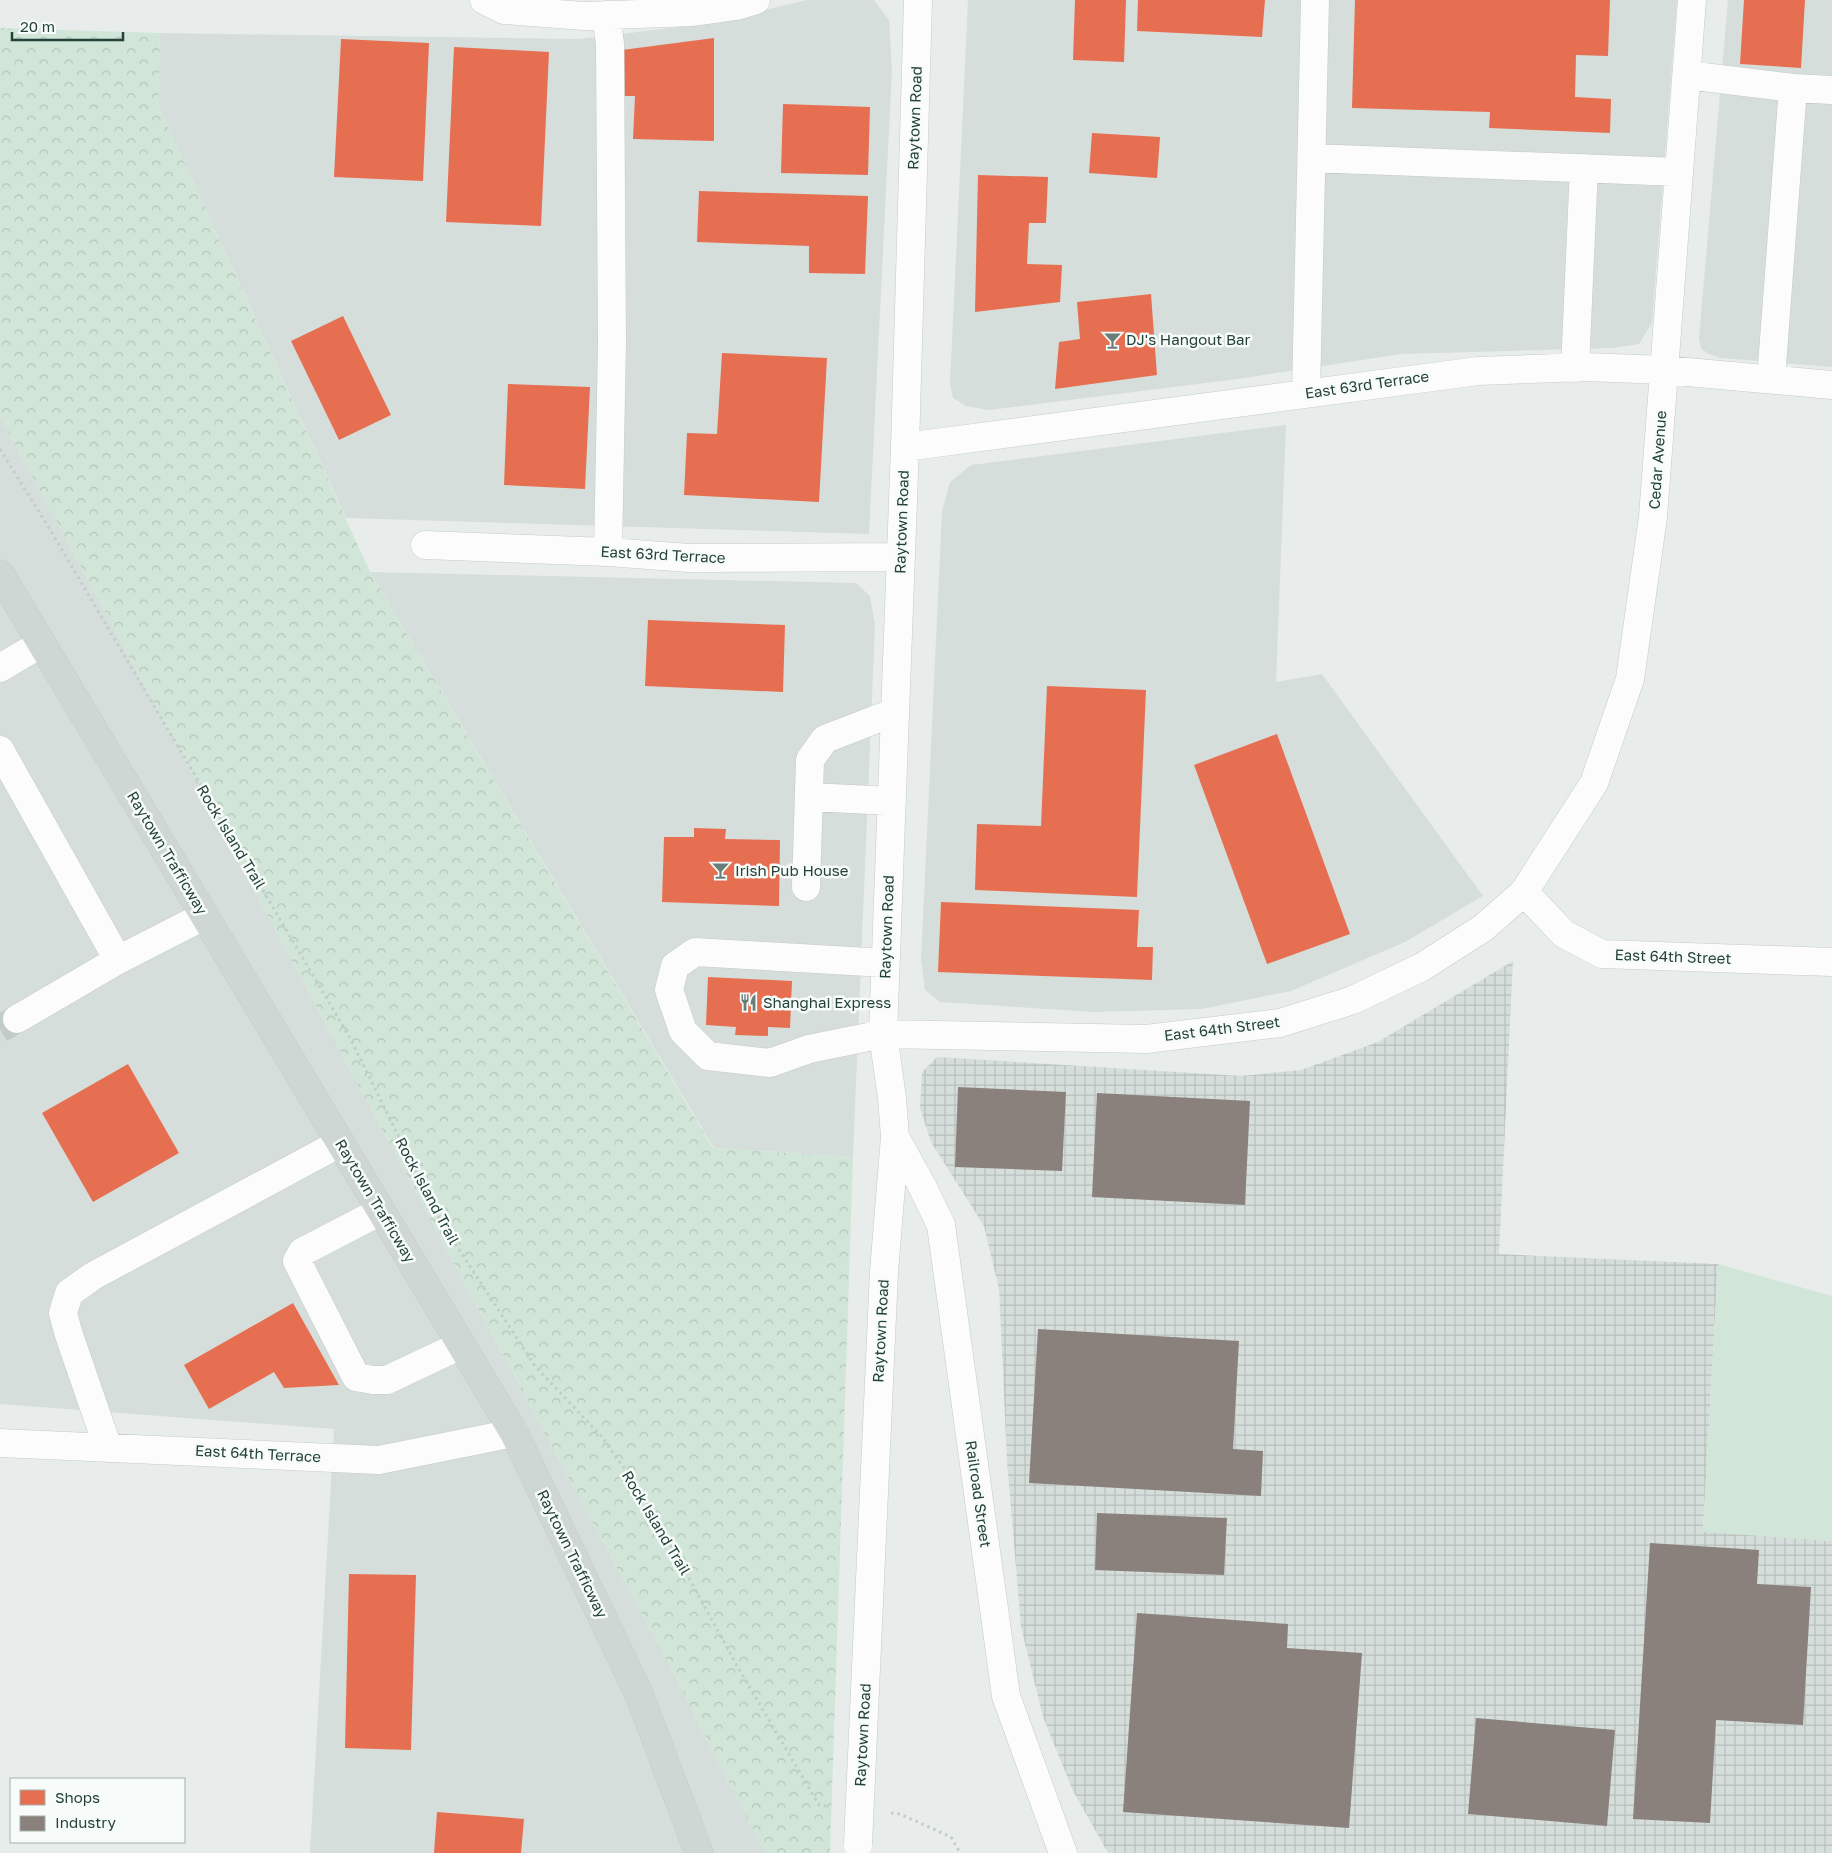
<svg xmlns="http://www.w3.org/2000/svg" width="1832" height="1853" font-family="'Golos Text',sans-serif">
  <defs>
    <pattern id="industrial-grid" width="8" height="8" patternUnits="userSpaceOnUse" patternTransform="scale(1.25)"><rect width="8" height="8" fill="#d6dedb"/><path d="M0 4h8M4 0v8" fill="none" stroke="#b8c0bd"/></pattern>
    <pattern id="forest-crowns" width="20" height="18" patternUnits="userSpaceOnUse" patternTransform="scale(1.25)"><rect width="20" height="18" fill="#d1e6d8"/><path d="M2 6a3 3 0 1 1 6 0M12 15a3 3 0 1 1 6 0" fill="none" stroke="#b3c6ba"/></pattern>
  </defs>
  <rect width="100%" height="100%" fill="#e8edeb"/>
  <!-- built -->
  <path fill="#d6dedb" d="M807 0H874L889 20 892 70 869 534 346 518 158 105 160 33 578 39 705 24Z
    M968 0H1677L1652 323 1639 344 1612 348 1401 354 1238 379 989 410 966 406 953 398 950 384Z
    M1728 0H1832V367L1720 358 1707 353 1701 348 1699 338Z
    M0 416 674 1674 765 1853H310L334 1429 0 1404Z
    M1286 425 1276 682 1322 674 1483 896 1405 942 1291 991 1202 1009 1093 1012 940 1002 925 990 921 960 942 511 950 482 971 465Z
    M370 572 856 583 870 596 875 624 853 1157 714 1148Z"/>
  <!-- industrial -->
  <path fill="url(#industrial-grid)" d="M1513 961 1499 1254 1718 1264 1703 1531 1832 1541V1853H1108L1073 1791 1043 1717 1021 1627 1007 1461 999 1289 984 1226 931 1142 920 1108 922 1072 937 1057 1241 1076 1301 1070 1378 1042Z"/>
  <!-- green -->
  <path fill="#d1e6d8" d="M1718 1264 1832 1296V1541L1703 1532Z"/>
  <!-- forest -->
  <path fill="url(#forest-crowns)" d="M0 28 160 33 158 105 370 572 713 1148 853 1157 830 1853H765L674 1674 0 416Z"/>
  <!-- shops -->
  <path fill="#e76f51" d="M1075 0H1126L1124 62 1073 60Z
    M1138 0H1265L1262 37 1137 31Z
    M1355 0H1610L1608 56 1576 55 1575 97 1611 99 1610 133 1489 128 1490 112 1352 108Z
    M1744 0H1805L1801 68 1740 64Z
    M714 38V141L633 139 635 96H619L622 50Z
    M341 39 429 43 423 181 334 177Z
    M454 47 549 52 541 226 446 222Z
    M783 104 870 107 868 175 781 173Z
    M1092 133 1160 137 1157 178 1089 173Z
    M978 175 1048 177 1046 223H1029L1027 264 1062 265 1060 302 975 312Z
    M699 191 868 196 865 274 809 273V246L697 242Z
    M1151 294 1157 375 1055 389 1059 342 1080 339 1077 302Z
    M343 316 391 415 339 440 291 341Z
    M722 353 827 358 819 502 684 495 687 433 717 434Z
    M508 384 590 387 585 489 504 485Z
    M648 620 785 625 783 692 645 686Z
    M1047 686 1146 690 1137 897 975 890 977 824 1041 826Z
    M1277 734 1350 934 1267 964 1194 765Z
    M694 828 726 829 725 839 780 840 779 906 662 902 664 837H694Z
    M941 902 1139 910 1137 947H1153L1152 980 938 972Z
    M708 977 792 981 790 1028 768 1027V1036L735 1035 736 1027 706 1025Z
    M128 1064 179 1153 93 1202 42 1113Z
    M293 1303 339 1385 284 1388 274 1372 209 1409 184 1365Z
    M349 1574 416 1575 411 1750 345 1748Z
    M437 1812 524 1819 521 1853H434Z"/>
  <!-- industry -->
  <path fill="#8a817c" d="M958 1087 1066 1092 1062 1171 955 1167Z
    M1097 1093 1250 1101 1245 1205 1092 1197Z
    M1038 1329 1239 1341 1233 1449 1263 1451 1261 1496 1029 1483Z
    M1097 1513 1227 1518 1224 1575 1095 1570Z
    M1650 1543 1759 1550 1757 1584 1811 1587 1803 1725 1716 1720 1710 1823 1633 1819Z
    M1137 1613 1288 1624 1287 1648 1362 1653 1349 1828 1123 1812Z
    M1476 1718 1615 1730 1607 1826 1468 1814Z"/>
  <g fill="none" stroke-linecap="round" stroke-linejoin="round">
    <!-- minor-tunnel -->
    <path stroke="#c1cbc8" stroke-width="28" stroke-dasharray="28 14" stroke-linecap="butt" d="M0 1029 17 1019"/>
    <defs>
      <path id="minor" d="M484 0 504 10 584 16 693 12 736 6 756 0
        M606 15 610 44 612 343 608 552
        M1687 75 1793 88
        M1312 158 1679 172
        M1575 368 1584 168
        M1771 379 1793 88 1832 90
        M1306 394 1315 0
        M905 447 1478 371 1585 367 1665 370 1832 385
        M425 545 608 552 689 558 900 557
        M0 668 41 644
        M0 750 118 960 204 916
        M810 797 892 801
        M806 887 810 760 825 739 895 712
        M1524 892 1594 783 1630 679 1653 517 1692 0
        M885 963 695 952 675 966 669 990 683 1031 708 1056 770 1063 809 1049 883 1034 1146 1039 1280 1023 1353 1000 1422 967 1483 928 1524 892 1564 934 1602 954 1832 962
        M17 1019 118 960
        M895 1137 920 1182 941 1225 1006 1696 1063 1853
        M381 1211 302 1252 297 1261 356 1377 373 1380H387L461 1345
        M884 1272 895 1137 892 1098 883 1034 905 447 918 0
        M0 1443 379 1460 514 1433
        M108 1448 68 1332 63 1313 69 1293 93 1276 340 1143"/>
      <path id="major" d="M0 574 514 1433 639 1694 699 1853"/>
    </defs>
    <!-- minor casing -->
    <use href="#minor" stroke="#c5cac8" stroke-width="29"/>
    <!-- major casing -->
    <use href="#major" stroke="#c3ccc9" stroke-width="29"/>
    <!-- path -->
    <path stroke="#c3ccca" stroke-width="3" stroke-dasharray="2.5 4" stroke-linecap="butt" d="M0 449 49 528 350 1038 441 1222 535 1366 601 1436 643 1494 736 1664 819 1805 826 1806
      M891 1813 900 1814 951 1837 960 1853"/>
    <!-- minor -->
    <use href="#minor" stroke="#fcfcfc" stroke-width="28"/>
    <!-- major -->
    <use href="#major" stroke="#cfd7d5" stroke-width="28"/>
    <defs>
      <path id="minor-bridge" d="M858 1844 884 1272"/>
    </defs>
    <!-- minor-bridge casing -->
    <use href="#minor-bridge" stroke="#c5cac8" stroke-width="29" stroke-linecap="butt"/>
    <!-- minor-bridge -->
    <use href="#minor-bridge" stroke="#fcfcfc" stroke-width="28"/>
  </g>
  <!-- icons -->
  <defs>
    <symbol id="bar-bare" viewBox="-9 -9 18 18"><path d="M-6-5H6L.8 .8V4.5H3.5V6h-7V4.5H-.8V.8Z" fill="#697e78" stroke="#f7fbf9" stroke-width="2.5" paint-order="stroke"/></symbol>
    <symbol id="restaurant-bare" viewBox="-9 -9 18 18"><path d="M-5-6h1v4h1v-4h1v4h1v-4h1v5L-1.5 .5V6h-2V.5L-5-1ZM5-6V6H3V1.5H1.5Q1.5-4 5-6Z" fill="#697e78" stroke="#f7fbf9" stroke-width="2.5" paint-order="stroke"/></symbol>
  </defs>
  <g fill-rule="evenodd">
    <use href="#bar-bare" x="1100" y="328" width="25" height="25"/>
    <use href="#bar-bare" x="708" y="858" width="25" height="25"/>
    <use href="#restaurant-bare" x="736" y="990" width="25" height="25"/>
  </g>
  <g text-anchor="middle" stroke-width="5" stroke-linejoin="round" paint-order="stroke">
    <!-- street labels -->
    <g font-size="15" fill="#24423a" stroke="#f7fbf9">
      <text transform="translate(915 118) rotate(-88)" y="5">Raytown Road</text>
      <text transform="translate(1367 385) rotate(-8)" y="5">East 63rd Terrace</text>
      <text transform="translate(1658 460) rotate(-86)" y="5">Cedar Avenue</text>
      <text transform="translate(902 522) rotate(-88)" y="5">Raytown Road</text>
      <text transform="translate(663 555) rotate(3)" y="5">East 63rd Terrace</text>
      <text transform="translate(231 837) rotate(59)" y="5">Rock Island Trail</text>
      <text transform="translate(167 853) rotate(59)" y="5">Raytown Trafficway</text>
      <text transform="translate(887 927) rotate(-88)" y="5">Raytown Road</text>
      <text transform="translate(1673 957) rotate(2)" y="5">East 64th Street</text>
      <text transform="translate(1222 1029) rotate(-7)" y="5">East 64th Street</text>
      <text transform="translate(427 1191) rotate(62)" y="5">Rock Island Trail</text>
      <text transform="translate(375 1201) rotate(59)" y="5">Raytown Trafficway</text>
      <text transform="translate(881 1331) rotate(-87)" y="5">Raytown Road</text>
      <text transform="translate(258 1454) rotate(3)" y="5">East 64th Terrace</text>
      <text transform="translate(978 1494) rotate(82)" y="5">Railroad Street</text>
      <text transform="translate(656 1523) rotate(59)" y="5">Rock Island Trail</text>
      <text transform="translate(572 1554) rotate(64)" y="5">Raytown Trafficway</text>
      <text transform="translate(863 1735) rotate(-87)" y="5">Raytown Road</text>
    </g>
    <!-- poi labels -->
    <g font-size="15" fill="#24423a" stroke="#f7fbf9" text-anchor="start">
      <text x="1126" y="345">DJ's Hangout Bar</text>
      <text x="735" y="876">Irish Pub House</text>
      <text x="763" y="1008">Shanghai Express</text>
    </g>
  </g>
  <!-- legend -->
  <rect x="10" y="1778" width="175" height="65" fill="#f7fbf9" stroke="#a3b1ad"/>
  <rect x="20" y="1790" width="25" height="15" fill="#e76f51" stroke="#a3b1ad"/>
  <text x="55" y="1803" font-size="15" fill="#24423a">Shops</text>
  <rect x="20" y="1816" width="25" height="15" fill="#8a817c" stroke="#a3b1ad"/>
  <text x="55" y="1828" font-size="15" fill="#24423a">Industry</text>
  <!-- scale -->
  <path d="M12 32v8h111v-8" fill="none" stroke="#24423a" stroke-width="2.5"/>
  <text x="20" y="32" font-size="15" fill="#24423a" stroke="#f7fbf9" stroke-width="4" paint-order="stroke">20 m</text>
</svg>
